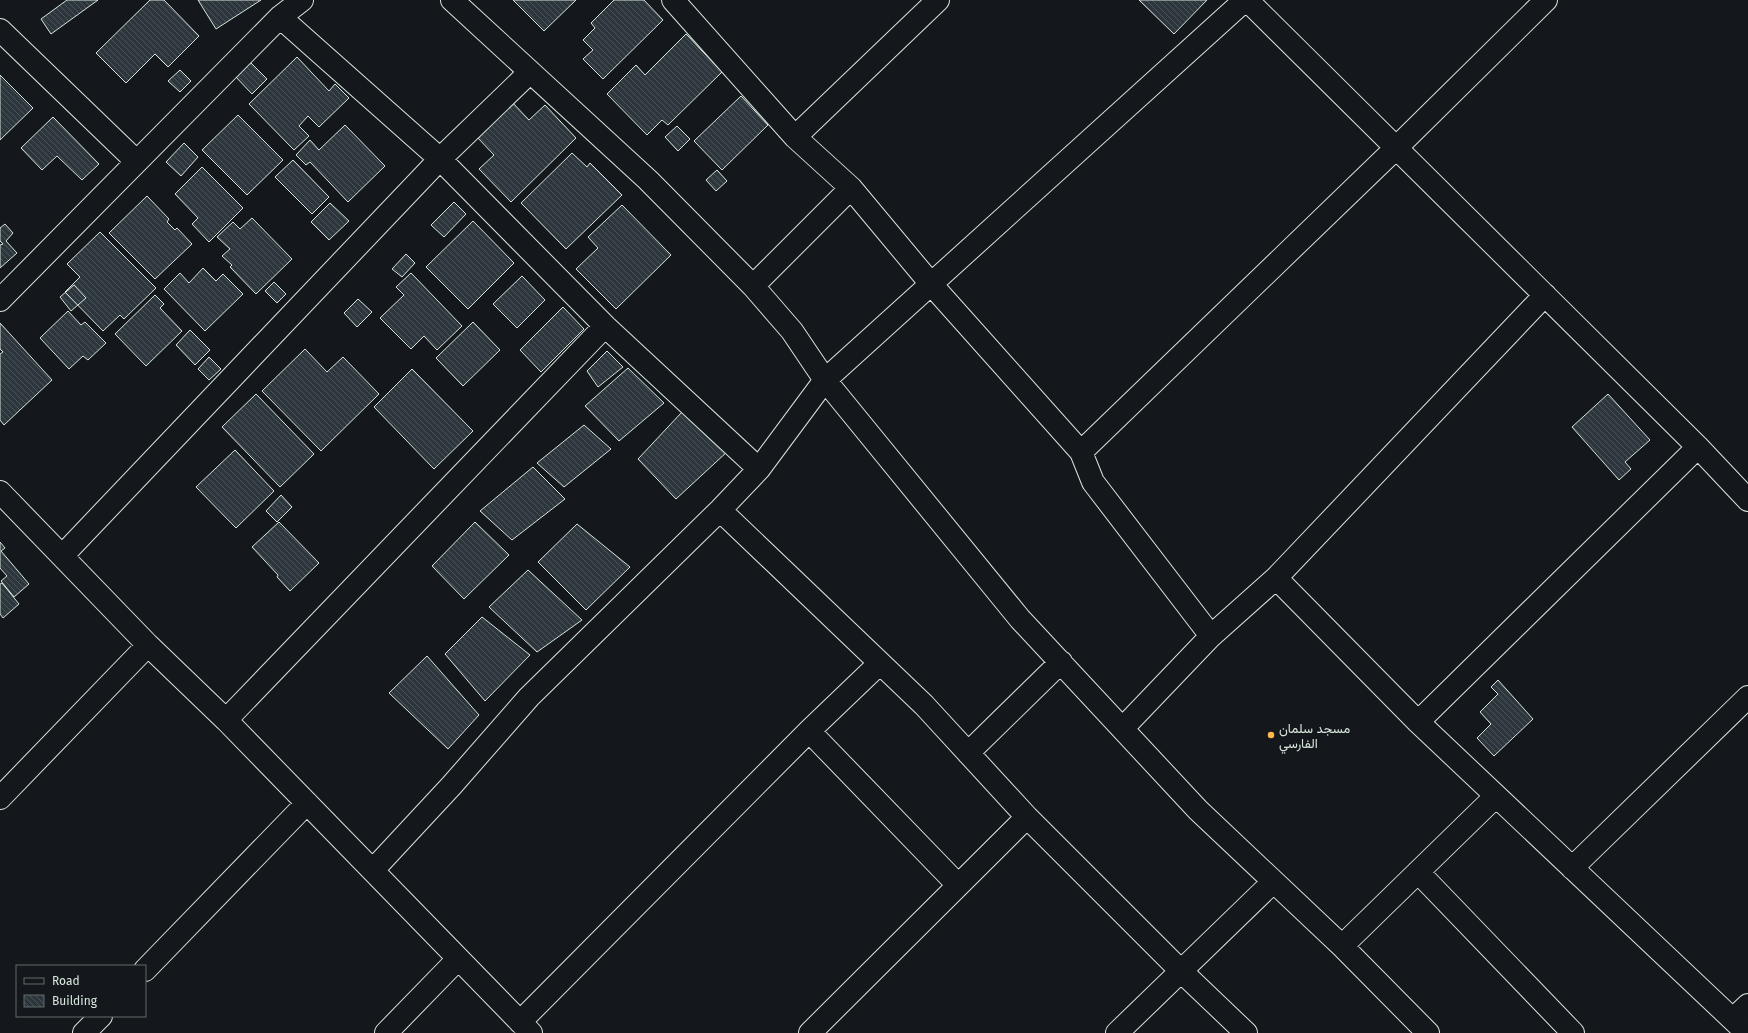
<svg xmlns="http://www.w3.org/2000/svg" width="1748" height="1033" font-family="'Fira Sans',Vazirmatn,sans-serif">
  <defs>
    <pattern id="building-back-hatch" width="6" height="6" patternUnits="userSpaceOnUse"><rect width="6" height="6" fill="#2c363c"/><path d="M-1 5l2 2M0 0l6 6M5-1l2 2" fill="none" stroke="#4a5358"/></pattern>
  </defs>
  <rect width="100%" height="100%" fill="#14181c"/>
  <!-- building -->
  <path fill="url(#building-back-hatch)" stroke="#d8e6dc" d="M67 0H98L51 34 41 19Z
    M150 0H164L199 36 168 67 155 54 126 83 96 53Z
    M198 0H261L216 29Z
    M513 0H576L544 31Z
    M614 0H644L663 20 603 79 583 59 593 50 583 40 595 28 591 23Z
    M1139 0H1207L1174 34Z
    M686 34 722 72 668 125 662 120 647 135 607 94 636 65 645 75Z
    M297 57 329 91 335 84 349 98 319 127 308 116 299 126 309 136 294 150 249 104Z
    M250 62 267 79 252 94 235 76Z
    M180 70 191 81 180 92 168 81Z
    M0 75 33 108 0 140Z
    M741 96 768 125 722 170 694 141Z
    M511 101 529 120 545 105 576 138 511 202 479 169 494 155 476 136Z
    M238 115 283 160 247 195 202 150Z
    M53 117 99 164 82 180 57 156 42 170 21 148Z
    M345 125 385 166 348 202 310 162 306 165 296 155 310 140 319 150Z
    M677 126 690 139 678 151 665 137Z
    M184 143 198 157 181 176 166 162Z
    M572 153 587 167 590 163 622 195 566 249 521 203Z
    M293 160 329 197 312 214 275 177Z
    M202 167 243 208 209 242 192 224 198 218 175 194Z
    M717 170 727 181 716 191 706 180Z
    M147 196 169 219 167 222 175 230 177 228 192 244 155 279 109 233Z
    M454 202 466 214 444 237 431 225Z
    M330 203 349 221 329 240 311 222Z
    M622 205 671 255 616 309 576 269 598 248 588 237Z
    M252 218 292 259 256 294 230 267 232 265 222 256 230 249 217 237 233 222 240 229Z
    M473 221 514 263 468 309 426 267Z
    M5 224 13 233 6 241 17 253 0 268V245L3 244 0 241V228Z
    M100 232 156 288 124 319 120 315 103 331 65 292 80 277 67 264Z
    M406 254 415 263 402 277 392 269Z
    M203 268 216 281 223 274 243 294 205 331 164 289 180 273 189 283Z
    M411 273 462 326 437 350 424 336 411 349 380 318 404 295 396 287Z
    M522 276 545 300 517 328 493 304Z
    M274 282 286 294 277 303 265 291Z
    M74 285 86 298 71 311 60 297Z
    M155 295 164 304 160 308 182 331 146 366 115 334Z
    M358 299 372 312 357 327 344 313Z
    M563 307 584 329 541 372 520 350Z
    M68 311 81 325 85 322 106 343 88 360 83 356 69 369 40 338Z
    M473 322 500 350 463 386 436 358Z
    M0 323 52 380 4 425 0 420V354L3 352 0 349Z
    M190 330 210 350 195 365 176 345Z
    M305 349 327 372 343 357 379 394 321 451 262 391Z
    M607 351 623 367 598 387 587 371Z
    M209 357 221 369 209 380 198 369Z
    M628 368 664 403 619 441 585 406Z
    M412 369 473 431 434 469 374 407Z
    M256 394 314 454 280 487 222 427Z
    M1608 394 1650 440 1625 462 1631 469 1619 480 1572 427Z
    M682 412 728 451 676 499 638 459Z
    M584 425 611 449 564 487 537 463Z
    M235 450 274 491 236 528 196 487Z
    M533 467 565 499 512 540 480 511Z
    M281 495 292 507 277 522 266 511Z
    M279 522 319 563 290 591 277 577 278 575 252 547Z
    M475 522 509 555 464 599 432 566Z
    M577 524 630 567 586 610 538 562Z
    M0 542 5 548 1 551 29 584 14 597 1 581 7 576 0 568Z
    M528 570 582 620 537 652 489 607Z
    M2 583 19 604 3 618 0 614V584Z
    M482 617 530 655 485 701 445 654Z
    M427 656 479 715 448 749 389 693Z
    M1498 680 1533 719 1494 756 1477 738 1491 724 1480 712 1498 694 1491 687Z"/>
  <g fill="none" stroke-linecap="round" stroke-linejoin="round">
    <defs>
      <path id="street" d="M452 0 648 180 753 286 792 331 825 380 1020 619 1198 810 1342 946 1428 1033
        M673 0 795 137 851 188 931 284 1081 452 1093 482 1211 636
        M1247 0 1698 447 1748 500
        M280 17 440 159 605 326 759 469
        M0 30 136 161
        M795 137 938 0
        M753 286 851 188
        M0 300 280 17 302 0
        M1081 452 1396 148 1546 0
        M0 492 148 645 226 720 531 1033
        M720 510 924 705 1027 817 1181 971 1246 1033
        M63 555 440 159 530 72
        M1276 578 1418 722 1747 1033
        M226 720 605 326
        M1418 722 1698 447
        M1123 728 1211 636 1276 578 1545 295
        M809 731 958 885
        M968 753 1061 662
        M0 798 148 645
        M1572 868 1748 697
        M373 870 452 785 529 697 720 510 759 469 825 380 1245 0
        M1418 872 1573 1033
        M1342 946 1496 796
        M145 970 307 803
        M1733 1019 1748 1005
        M520 1022 809 731 880 663
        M84 1033 101 1016
        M386 1033 458 959
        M810 1033 1027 817
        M1117 1033 1273 882"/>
    </defs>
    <!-- street casing -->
    <use href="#street" stroke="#d8e6dc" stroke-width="24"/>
    <!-- street -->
    <use href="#street" stroke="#14181c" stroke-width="22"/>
  </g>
  <!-- markers -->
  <circle fill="#ffb74d" stroke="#14181c" stroke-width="1.5" cx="1271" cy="735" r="4"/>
  <g text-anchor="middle" stroke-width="3" stroke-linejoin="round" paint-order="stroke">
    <!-- poi labels -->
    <g font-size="13" fill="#d8e6dc" stroke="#14181c" text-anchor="start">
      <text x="1279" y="733">مسجد سلمان<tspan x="1279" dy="15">الفارسي</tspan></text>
    </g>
  </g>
  <!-- legend -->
  <rect x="16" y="965" width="130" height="52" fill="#14181c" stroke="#626a69"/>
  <rect x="24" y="978" width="20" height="6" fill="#14181c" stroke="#626a69"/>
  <text x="52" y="985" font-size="12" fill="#d8e6dc">Road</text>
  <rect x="24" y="995" width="20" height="12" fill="url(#building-back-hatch)" stroke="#626a69"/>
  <text x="52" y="1005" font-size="12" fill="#d8e6dc">Building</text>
</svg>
